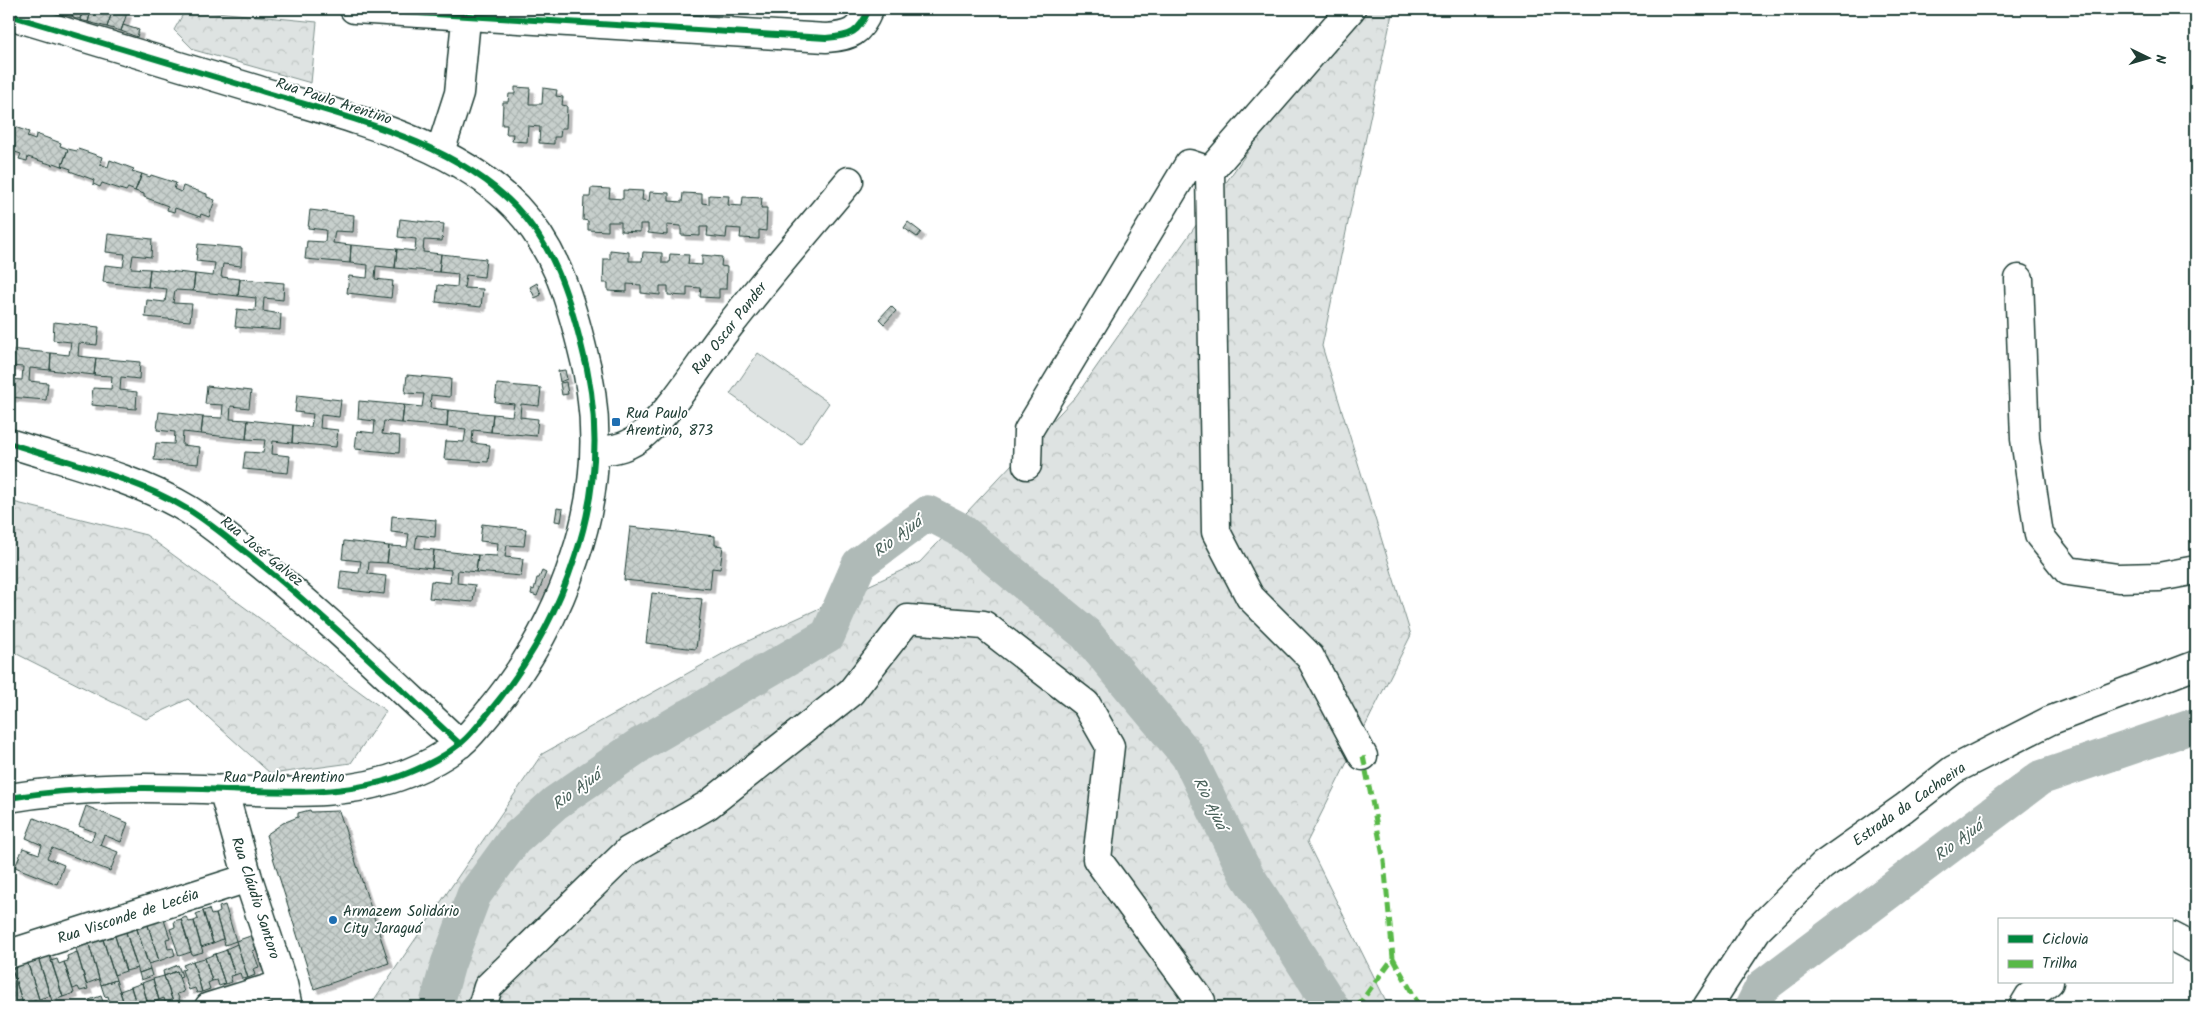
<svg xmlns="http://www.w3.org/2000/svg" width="2205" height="1016" font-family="Kalam,sans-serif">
  <defs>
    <pattern id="forest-crowns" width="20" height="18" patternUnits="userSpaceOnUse" patternTransform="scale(1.25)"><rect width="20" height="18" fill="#dee3e2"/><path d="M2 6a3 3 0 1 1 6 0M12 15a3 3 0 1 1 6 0" fill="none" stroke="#bec4c2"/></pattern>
    <pattern id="building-cross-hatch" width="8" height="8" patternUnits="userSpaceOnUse" patternTransform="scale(1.25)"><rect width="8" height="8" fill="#c7cfcc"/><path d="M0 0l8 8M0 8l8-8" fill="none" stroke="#aab3b0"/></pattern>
    <filter id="shadow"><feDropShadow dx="4.5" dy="4.5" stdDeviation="0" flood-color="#0004"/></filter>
  </defs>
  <rect width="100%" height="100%" fill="#fff"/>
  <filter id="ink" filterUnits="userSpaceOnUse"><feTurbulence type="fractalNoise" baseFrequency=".02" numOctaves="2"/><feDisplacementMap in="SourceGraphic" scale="10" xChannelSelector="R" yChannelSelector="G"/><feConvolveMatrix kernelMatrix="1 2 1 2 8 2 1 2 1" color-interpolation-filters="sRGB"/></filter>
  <g filter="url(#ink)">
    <!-- forest -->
    <path fill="url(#forest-crowns)" stroke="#7e908b" d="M186 9 317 22 311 83 194 50 174 30Z
      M1348 9H1393L1322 346 1411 635 1307 842 1389 1007H369L542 754 735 647 920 562 1076 396Z
      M9 501 146 535 386 711 351 763 271 774 188 699 146 719 9 650Z"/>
    <!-- park -->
    <path fill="#dee3e2" stroke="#7e908b" d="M758 353 829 403 801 444 730 394Z"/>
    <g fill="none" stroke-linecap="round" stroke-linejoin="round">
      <!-- river -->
      <path stroke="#afbab7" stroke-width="35" d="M436 1007 448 964 474 895 514 840 555 803 641 744 828 635 859 564 928 513 959 529 1086 634 1188 756 1245 872 1332 1007
        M1752 1007 1762 987 2040 778 2196 725"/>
    </g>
    <!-- building -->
    <path fill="url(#building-cross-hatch)" stroke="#1f3d34" filter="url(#shadow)" d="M72 14a5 5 0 1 1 10 0a5 5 0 1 1-10 0Z
      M62 9H74L72 17 61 14Z
      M82 10 91 11 88 22 80 20Z
      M91 11 112 12 107 27 88 22Z
      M112 12 127 13 121 31 107 27Z
      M123 25 139 30 137 37 121 31Z
      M515 87 530 88 529 104H542L543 88 557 90 556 96 563 97 562 105 567 106 566 128H561L560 137H554V144L539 143 540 127 528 126 527 142 512 141 513 134H506L507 125H502L503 102H508L509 94H515Z
      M9 125 29 132 27 137 35 140 36 134 61 143 60 146 68 149 62 166 54 163 53 165 28 157 27 161 19 159 21 154 9 150Z
      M68 149 77 151 78 149 102 157 100 164 108 167 110 160 134 169 132 171 142 174 135 191 128 188 126 191 102 183 100 187 93 184 94 180 70 171 71 169 62 166Z
      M142 174 150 177 151 175 176 183 174 189 181 192 183 186 207 194V197L215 200 209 217 201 214 200 217 175 208 174 212 167 210 168 206 144 197V194L135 191Z
      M591 188 610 189 609 198 623 199V190L643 191 642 200 649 201 650 192 669 193V201L682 202 683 193 702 194V203L709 204V195L729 196 728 205 742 206 743 197 762 198 761 208H767L766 231 759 230V239L740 238 741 229 727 228 726 238 707 236 708 227H700V236L681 235V226L667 225V235L648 233V224H640V232L621 231V222H608V231L588 230V221L583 220 584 197H590Z
      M310 210 354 215 353 232 335 231 333 243 351 245 350 263 305 259 307 241 325 242 326 230 308 228Z
      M400 219 444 224 442 241 424 240 423 252 441 254 439 272 395 268 397 249 415 251 416 239 398 237Z
      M908 222 921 232 917 237 904 228Z
      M108 234 152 239 151 257 133 255 131 268 150 269 148 287 103 282 105 265 123 267 125 254 106 252Z
      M198 244 242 248 241 266 223 264 221 277 240 279 238 296 193 291 195 274 213 276 215 263 196 261Z
      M351 245 397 249 395 268 376 266 375 279 393 281 391 298 347 293 349 276 367 278 368 265 350 263Z
      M610 250 629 252V261H642L643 252 662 253V263H669L670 254 689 255 688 264 702 265V255L722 257 721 266 727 267 726 289H719V298L700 297 701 288 687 287V296L668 295V286H660V295L641 293V285L627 284V292L608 291V283H603L604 259H610Z
      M441 254 486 259 484 277 466 275 464 288 483 289 481 307 436 302 438 285 457 287 458 274 439 272Z
      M150 269 195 274 193 291 175 290 173 303 192 304 190 321 145 317 147 300 165 302 167 289 148 287Z
      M240 279 284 283 283 300 264 298 263 311 281 314 280 330 235 327 237 309 255 311 256 298 238 296Z
      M537 283 541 295 535 298 530 287Z
      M891 306 896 311 884 324 879 319Z
      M54 322 99 327 97 345 79 343 78 356 96 358 94 375 50 370 51 353 69 355 71 342 53 340Z
      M9 349 51 353 50 370 30 368 29 381 48 383 46 400 9 397V379L22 380 23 367 9 366Z
      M96 358 140 362 139 379 121 377 120 390 137 392 136 409 91 405 93 388 111 389 112 376 94 375Z
      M565 370 567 379 560 382 558 371Z
      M407 375 451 379 450 397 431 395 430 408 448 410 447 427 402 423 404 405 422 407 424 394 405 393Z
      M566 382 568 394 562 395 560 383Z
      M497 384 541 388 539 406 521 404 520 417 538 419 536 436 491 432 493 414 512 416 514 404 495 402Z
      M207 386 251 391 249 408 231 406 230 419 248 420 246 439 201 434 203 417 222 418 223 405 205 404Z
      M297 395 341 400 339 417 321 415 320 428 338 430 336 447 292 443 293 425 311 427 313 414 295 412Z
      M359 401 404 405 402 423 384 421 382 434 400 436 399 453 355 449 357 431 374 433 375 421 358 419Z
      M448 410 493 414 491 432 473 430 472 443 490 445 488 462 444 459 446 441 464 442 466 429 447 427Z
      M159 412 203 417 201 434 183 432 182 445 200 447 198 464 154 460 156 443 174 444 175 432 157 430Z
      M248 420 293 425 292 443 273 441 272 454 290 456 288 473 243 469 245 452 263 453 265 440 246 439Z
      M557 508 563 509 561 522 555 521Z
      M392 516 436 520 435 537 417 535 415 548 434 550 432 568 387 563 389 546 407 547 409 534 391 532Z
      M482 524 526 529 524 546 507 545 505 557 523 559 521 576 476 572 478 555 497 556 498 543 480 541Z
      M630 527 715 536V545L723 546 720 569 712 568 710 589 624 580Z
      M344 541 389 546 387 563 369 562 368 574 386 576 384 594 339 589 341 571 359 573 361 561 342 559Z
      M434 550 478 555 476 572 458 570 457 583 475 585 473 602 429 598 431 581 450 583 451 570 432 568Z
      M542 571 546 573 537 596 531 594 532 589 534 590 537 578H539Z
      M652 593 702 599 696 649 646 643Z
      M86 806 128 823 121 842 104 835 100 845 118 852 110 871 52 848 47 858 64 865 57 884 15 867 23 848 39 854 42 845 26 838 34 818 91 841 95 832 79 826Z
      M310 810 311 812 339 811 389 963 314 989 266 835 283 823 298 817V813Z
      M225 905 236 941 225 945 216 914 220 912 219 907Z
      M209 909 211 915 216 914 223 939 213 943 203 911Z
      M203 911 213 943 201 947 194 921 198 919 196 914Z
      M163 917 170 938 166 939 168 949 173 948 175 955 159 961 147 922Z
      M186 917 189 922 194 921 203 952 192 955 181 919Z
      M181 919 191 952 179 956 170 929 175 927 174 921Z
      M147 922 159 961 148 964 136 926Z
      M136 926 150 969 139 973 125 929Z
      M125 929 137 968 126 971 114 933Z
      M114 933 126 971 114 975 102 936Z
      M256 934 260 948 253 951 259 967 253 969 255 975 248 978 236 941Z
      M102 936 116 980 101 985 88 941Z
      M88 941 99 979 86 984 75 945Z
      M237 944 248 978 242 979 240 973 235 975 226 949Z
      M227 950 235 975 230 976 232 982 225 984 215 954Z
      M77 952 88 989 80 991 78 987 73 989 64 962 68 961 67 956Z
      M49 953 63 997 52 1001 38 957Z
      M215 954 225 984 219 986 217 980 212 981 205 958Z
      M38 957 50 996 39 999 27 961Z
      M205 958 212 981 208 983 210 989 202 992 193 961Z
      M57 959 59 964 64 962 74 993 63 997 51 961Z
      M27 961 39 999 28 1003 29 1007H24L11 966Z
      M193 961 202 992 197 993 195 988 189 990 182 970 185 969 183 965Z
      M178 965 182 976 179 977 177 971 164 976 163 971Z
      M11 966 23 1004 15 1007H9V967Z
      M150 969 152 976 141 980 139 973Z
      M177 971 184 992 177 994 180 1000 173 1002 164 976Z
      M164 976 173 1002 166 1005 164 998 159 1000 153 979Z
      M153 979 159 1000 155 1002 157 1007H149L142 983Z
      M116 980 125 1007H111L108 996 105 997 101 985Z
      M142 983 147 1001 149 1007H142V1005L137 1007 131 987Z
      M131 987 137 1007H125L120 991Z
      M101 996 105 1007H91L89 1000Z"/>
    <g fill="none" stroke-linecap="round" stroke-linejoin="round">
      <defs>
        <path id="minor" d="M354 9 826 38C851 36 859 33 869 9
          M1351 9 1210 171 1216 532 1250 597 1310 657 1363 756
          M9 15C91 40 173 64 255 89 343 117 451 139 516 207 554 247 568 293 581 344 601 416 599 486 575 557 556 616 525 670 485 717 476 727 468 739 457 746 442 758 425 766 408 773 349 797 288 792 225 790 154 787 80 786 9 798
          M440 152 459 93 467 9
          M2019 279 2025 439 2039 535 2068 571 2118 578 2159 577 2196 570
          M9 443C67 462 136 478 189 510 213 525 236 545 258 562 329 619 394 683 460 744
          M596 451C615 450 630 447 645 433 677 404 702 360 730 325 768 276 809 229 849 181
          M1027 465 1028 431 1189 164 1210 171
          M223 789 248 878 283 984 288 1007
          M2171 936 2196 949
          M9 954 248 878
          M209 1007 283 984
          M482 1007 488 987 628 851 708 805 851 692 908 619 984 625 1086 704 1110 746 1097 859 1201 1001V1007
          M1707 1007 1757 930 1822 866 1904 808 1953 770 2049 721 2196 665
          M2023 1007 2029 997 2049 982"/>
      </defs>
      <!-- minor casing -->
      <use href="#minor" stroke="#1f3d34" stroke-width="31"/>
      <!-- minor -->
      <use href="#minor" stroke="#fff" stroke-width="28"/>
      <!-- quiet -->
      <path stroke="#58b947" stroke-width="5" stroke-dasharray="10 5" stroke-linecap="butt" d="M1393 958 1420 1007
        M1329 1007V1003L1350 1007
        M1357 1007 1393 958 1384 861 1363 756"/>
      <defs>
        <path id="cycleway" d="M354 9 826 38C851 36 859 33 869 9
          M9 15C91 40 173 64 255 89 343 117 451 139 516 207 554 247 568 293 581 344 601 416 599 486 575 557 556 616 525 670 485 717 476 727 468 739 457 746 442 758 425 766 408 773 349 797 288 792 225 790 154 787 80 786 9 798
          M9 443C67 462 136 478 189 510 213 525 236 545 258 562 329 619 394 683 460 744"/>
      </defs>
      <!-- cycleway casing -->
      <use href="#cycleway" stroke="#fff" stroke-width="9"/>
      <!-- cycleway -->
      <use href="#cycleway" stroke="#00873e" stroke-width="6"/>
    </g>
  </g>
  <!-- markers -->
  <g fill="#1f6fb2" stroke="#fff" stroke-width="2">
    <rect x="611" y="417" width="10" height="10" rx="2.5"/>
    <circle cx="333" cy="920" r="5"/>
  </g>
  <g text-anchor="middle" stroke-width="4" stroke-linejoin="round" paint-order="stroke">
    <!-- street labels -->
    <g font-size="15" fill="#1f3d34" stroke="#fff">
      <text transform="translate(334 101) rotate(18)" y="5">Rua Paulo Arentino</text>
      <text transform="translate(729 328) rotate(-52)" y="5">Rua Oscar Pander</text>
      <text transform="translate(262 551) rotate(39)" y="5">Rua José Galvez</text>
      <text x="284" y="782">Rua Paulo Arentino</text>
      <text transform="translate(1909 804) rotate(-35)" y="5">Estrada da Cachoeira</text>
      <text transform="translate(256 898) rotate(72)" y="5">Rua Cláudio Santoro</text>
      <text transform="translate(128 916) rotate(-18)" y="5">Rua Visconde de Lecéia</text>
    </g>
    <!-- poi labels -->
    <g font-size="15" fill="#1f3d34" stroke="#fff" text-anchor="start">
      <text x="626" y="418">Rua Paulo<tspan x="626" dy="17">Arentino, 873</tspan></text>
      <text x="343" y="916">Armazem Solidário<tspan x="343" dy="17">City Jaraguá</tspan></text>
    </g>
    <!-- water labels -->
    <g font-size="16" font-style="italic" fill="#4a625b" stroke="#fff">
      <text transform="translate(897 536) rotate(-37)" y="6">Rio Ajuá</text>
      <text transform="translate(576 789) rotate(-36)" y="6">Rio Ajuá</text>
      <text transform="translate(1211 803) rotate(64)" y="6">Rio Ajuá</text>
      <text transform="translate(1958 840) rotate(-37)" y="6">Rio Ajuá</text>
    </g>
  </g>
  <!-- margin -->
  <rect width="2205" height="1016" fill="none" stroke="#fff" stroke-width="30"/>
  <rect x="15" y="15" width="2175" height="986" fill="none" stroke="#1f3d34" stroke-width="2" filter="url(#ink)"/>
  <!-- legend -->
  <rect x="1998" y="918" width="175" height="65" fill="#ffffff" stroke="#a5b1ae"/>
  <rect x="2008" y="935" width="25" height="8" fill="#00873e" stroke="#a5b1ae"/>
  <text x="2042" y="944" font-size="15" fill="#1f3d34">Ciclovia</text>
  <rect x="2008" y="960" width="25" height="8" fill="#58b947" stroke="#a5b1ae"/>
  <text x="2042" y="968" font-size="15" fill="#1f3d34">Trilha</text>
  <!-- north arrow -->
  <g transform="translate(2148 58) rotate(95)" stroke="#ffffff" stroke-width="4" paint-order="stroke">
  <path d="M0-4L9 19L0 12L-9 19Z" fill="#1f3d34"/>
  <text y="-8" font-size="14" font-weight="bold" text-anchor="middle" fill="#1f3d34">N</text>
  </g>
</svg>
